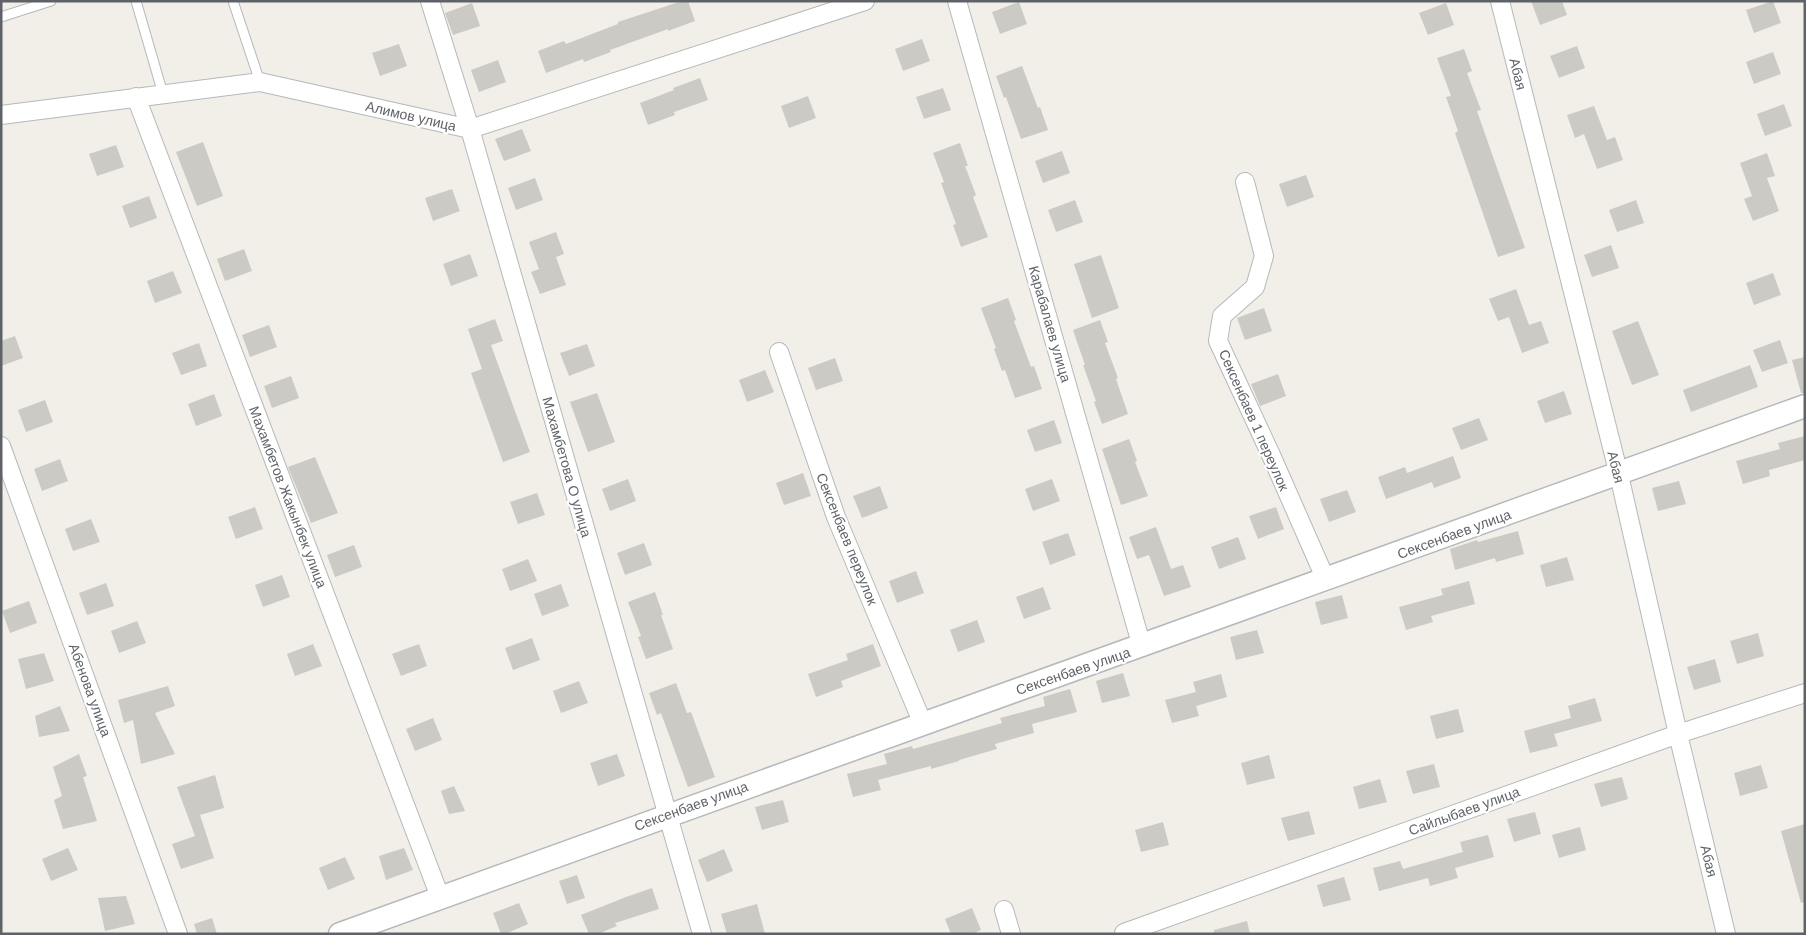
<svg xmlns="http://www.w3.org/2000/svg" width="1806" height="935" font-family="Arial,sans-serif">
  <rect width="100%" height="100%" fill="#f1efe8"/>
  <!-- building -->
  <path fill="#cccac5" d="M682 1H688L695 21 668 31V29L610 50 611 52 584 62 583 59 546 73 538 51 564 41 566 44 618 24V22Z
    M1531 1H1562L1567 15 1540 25Z
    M1773 1 1781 23 1754 33 1746 10Z
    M1019 2 1027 24 1000 34 992 12Z
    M472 3 480 26 453 35 445 13Z
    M1446 3 1454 25 1428 35 1419 13Z
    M922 39 930 61 903 71 895 49Z
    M399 44 407 66 380 76 372 53Z
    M1577 46 1585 68 1559 78 1550 56Z
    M1464 49 1472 71 1467 73 1481 110 1477 111 1525 248 1498 257 1455 133 1458 131 1446 97 1451 96 1437 58Z
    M1773 52 1781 74 1754 84 1746 62Z
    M498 60 506 82 479 92 471 70Z
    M1022 66 1038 108 1040 107 1048 130 1021 139 1006 97 1004 98 996 76Z
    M700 78 708 100 674 112 675 115 648 125 640 103 674 90 673 88Z
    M943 88 951 110 924 119 916 97Z
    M808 96 816 118 789 128 781 106Z
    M1784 104 1792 126 1765 136 1757 114Z
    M1594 106 1607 140 1615 137 1623 160 1597 169 1584 134 1575 138 1567 115Z
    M522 129 531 151 504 161 495 139Z
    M203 142 223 196 197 206 176 152Z
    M960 143 968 166H965L976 195 973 197 988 237 961 247 953 225 956 224 941 183 944 182 933 153Z
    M116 145 124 167 97 176 89 154Z
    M1062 151 1070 173 1043 183 1035 161Z
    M1767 153 1775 176 1767 178 1779 211 1753 221 1744 199 1752 196 1740 163Z
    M1306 175 1314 197 1287 207 1279 184Z
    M535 178 543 200 516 210 508 188Z
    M452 189 460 211 433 221 425 198Z
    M149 196 157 218 130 228 122 206Z
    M1075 200 1083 222 1056 232 1048 210Z
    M1636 200 1644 223 1617 232 1609 210Z
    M556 232 564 254 556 257 566 285 540 294 531 272 539 269 529 242Z
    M1611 245 1619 268 1592 277 1584 255Z
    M244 249 252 271 225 281 217 259Z
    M470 254 478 276 451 286 443 264Z
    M1101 255 1119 308 1092 318 1074 264Z
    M173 271 182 293 155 303 147 281Z
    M1773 273 1781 295 1754 305 1746 283Z
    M1516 289 1529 325 1541 321 1549 343 1522 353 1509 317 1498 321 1489 299Z
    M1008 298 1016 320 1014 321 1031 367 1034 366 1042 389 1015 398 1005 370 1002 371 994 349 996 348 981 308Z
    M1264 308 1272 331 1245 340 1237 318Z
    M495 319 503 341 491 345 530 452 503 462 471 373 482 369 468 329Z
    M1100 320 1108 342 1105 343 1118 378 1116 379 1128 414 1102 424 1094 402 1096 401 1083 365H1085L1073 330Z
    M1638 321 1659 375 1632 385 1612 331Z
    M269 325 277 347 250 357 242 335Z
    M15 336 23 358 1 366V341Z
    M1780 340 1788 363 1762 372 1753 350Z
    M199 343 207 366 181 375 172 353Z
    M587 344 595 366 569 376 560 353Z
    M1805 357V393H1801L1792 360Z
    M835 358 843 381 816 390 808 368Z
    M1750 365 1758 387 1691 412 1683 390Z
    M765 370 774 392 747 402 739 380Z
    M1278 374 1286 396 1260 406 1251 384Z
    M291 376 299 398 272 408 264 386Z
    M1564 391 1572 414 1545 423 1537 401Z
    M597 393 615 442 588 452 570 402Z
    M214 394 222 416 196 426 188 404Z
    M45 400 53 422 26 432 18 410Z
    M1479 418 1488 440 1461 450 1452 428Z
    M1054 420 1062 443 1035 452 1027 430Z
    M1805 436V460L1769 470 1770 476 1743 484 1736 461 1780 449 1778 443Z
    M1129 439 1137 461 1135 462 1148 496 1121 505 1102 449Z
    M1453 456 1461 478 1434 488 1432 482 1386 499 1378 477 1405 467 1407 473Z
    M315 457 338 513 311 523 288 467Z
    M60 459 68 481 42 491 34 469Z
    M803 473 811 496 784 505 776 483Z
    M628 479 636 501 610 511 602 489Z
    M1052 479 1060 501 1033 511 1025 489Z
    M1679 481 1686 504 1658 511 1652 488Z
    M880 486 888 508 862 518 853 496Z
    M1347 490 1356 512 1329 522 1320 499Z
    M537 493 545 515 518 524 510 502Z
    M255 507 263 529 236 539 228 517Z
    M1276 507 1284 529 1258 539 1249 516Z
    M91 519 100 542 73 551 65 529Z
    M1156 527 1171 569 1183 565 1191 587 1164 596 1149 555 1137 559 1129 537Z
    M1518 531 1524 554 1496 562 1495 558 1455 570 1450 549 1477 540 1478 542Z
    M1068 533 1076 555 1050 565 1042 542Z
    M1238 537 1246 559 1219 569 1211 547Z
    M644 543 652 565 625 575 617 553Z
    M354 545 362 567 335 577 327 555Z
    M1567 557 1574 580 1546 587 1540 565Z
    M528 559 537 581 510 591 502 569Z
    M916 571 924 593 897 603 889 581Z
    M282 575 290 597 263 607 255 585Z
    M1469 581 1475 604 1431 616 1433 622 1406 630 1399 607 1443 595 1441 589Z
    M106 583 114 606 87 615 79 593Z
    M561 584 569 606 542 616 534 594Z
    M1043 587 1051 609 1024 619 1016 597Z
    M655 592 663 615H661L673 649 646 659 638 637 641 636 628 602Z
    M1342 595 1348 618 1321 625 1315 602Z
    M29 601 37 623 10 633 2 611Z
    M977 620 985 642 958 652 950 630Z
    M137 621 146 643 119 653 111 631Z
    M1257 630 1264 653 1236 660 1230 637Z
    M1758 633 1764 656 1737 664 1730 641Z
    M532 638 540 660 513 670 505 648Z
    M313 644 322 666 295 676 287 654Z
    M419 644 427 666 401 676 392 654Z
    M873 644 881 666 841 681 843 687 816 697 808 674 848 660 846 654Z
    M44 653 54 681 26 689 18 659Z
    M1715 659 1721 682 1694 690 1687 667Z
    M1123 673 1130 696 1102 703 1096 681Z
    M1221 674 1227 697 1196 706 1199 716 1172 723 1165 700 1196 692 1193 682Z
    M579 681 588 703 561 713 553 691Z
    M676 683 687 713 691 712 715 777 688 787 661 713 657 715 649 693Z
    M168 686 175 706 155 713 175 754 141 764 133 720 124 723 118 700Z
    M1070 689 1077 712 1032 724 1034 733 995 744 997 749 959 760V761L931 769V766L878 780 881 790 853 797 847 774 887 764 884 754 912 746 913 749 1002 723 1000 718 1045 706 1043 697Z
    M1595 698 1602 721 1554 734 1558 746 1530 753 1524 731 1571 718 1568 706Z
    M60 706 70 731 39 737 35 716Z
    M1458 709 1464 732 1436 739 1430 716Z
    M433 718 442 740 415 751 406 729Z
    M79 754 87 776 83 777 97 821 63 829 54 800 62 796 53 767Z
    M617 754 625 776 598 786 590 763Z
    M1269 755 1275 778 1247 785 1241 763Z
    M1434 764 1440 787 1413 794 1406 771Z
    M1761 765 1768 788 1740 796 1734 773Z
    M215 775 224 808 200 815 214 858 181 869 172 844 195 836 177 787Z
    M1622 777 1628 799 1601 807 1594 784Z
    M1380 779 1387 802 1359 809 1353 787Z
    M454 786 465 811 449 814 441 791Z
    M783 800 789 822 762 830 755 807Z
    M1309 811 1315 834 1288 841 1281 818Z
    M1535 812 1541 834 1514 842 1507 819Z
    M1163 822 1169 845 1141 852 1135 830Z
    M1805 824V902L1801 903 1781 831Z
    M1580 827 1586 850 1559 858 1552 835Z
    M1488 835 1494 857 1455 868 1458 878 1430 886 1428 878 1379 891 1373 868 1400 861 1403 869 1463 852 1460 842Z
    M68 848 78 870 51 881 42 859Z
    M404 848 413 870 386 880 379 856Z
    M724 849 733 871 707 882 698 860Z
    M345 857 355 879 328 890 319 868Z
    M577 875 585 898 567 904 559 881Z
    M1344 877 1351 900 1323 907 1317 885Z
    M652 888 659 909 615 923 617 926 598 934H589L581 915 626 897Z
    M126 896 135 924 105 931 98 898Z
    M519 903 528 924 505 934H501L493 913Z
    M757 904 765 934H727L721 914Z
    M972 908 981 930 972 934H951L945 919Z
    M212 918 217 934H197L194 924Z
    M1247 921 1250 934H1214V930Z"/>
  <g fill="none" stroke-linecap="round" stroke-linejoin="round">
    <defs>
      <path id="service" d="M136 1 163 94
        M233 1 260 82
        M1 17 51 1"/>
      <path id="minor" d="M430 1 470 129 702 934
        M957 1 1142 647
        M1500 1 1619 475 1678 734 1726 934
        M136 97 440 897
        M1 115 260 82 470 129 865 1
        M1245 182 1264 256 1255 287 1222 316 1218 341 1271 455 1326 580
        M779 352 836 517 923 724
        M1 446 178 934
        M1004 910 1011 934
        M1124 933 1678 734 1805 693"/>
      <path id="tertiary" d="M340 934C827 755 1318 586 1805 406"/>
    </defs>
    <!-- service casing -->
    <use href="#service" stroke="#b5b8bc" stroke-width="11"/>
    <!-- minor casing -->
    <use href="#minor" stroke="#b5b8bc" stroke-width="20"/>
    <!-- tertiary casing -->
    <use href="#tertiary" stroke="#b5b8bc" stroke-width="25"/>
    <!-- service -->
    <use href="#service" stroke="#fff" stroke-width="9"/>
    <!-- minor -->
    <use href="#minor" stroke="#fff" stroke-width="18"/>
    <!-- tertiary -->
    <use href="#tertiary" stroke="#fff" stroke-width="22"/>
  </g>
  <g text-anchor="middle" stroke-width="4.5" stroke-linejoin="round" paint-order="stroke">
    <!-- street labels -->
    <g font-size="14" fill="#5f6368" stroke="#fff">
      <text transform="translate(1518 74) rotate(76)" y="5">Абая</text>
      <text transform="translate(411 116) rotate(13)" y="5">Алимов улица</text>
      <text transform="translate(1050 324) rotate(74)" y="5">Карабалаев улица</text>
      <text transform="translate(1254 420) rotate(66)" y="5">Сексенбаев 1 переулок</text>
      <text transform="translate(567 467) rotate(74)" y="5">Махамбетова О улица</text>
      <text transform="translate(1616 467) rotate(76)" y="5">Абая</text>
      <text transform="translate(288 497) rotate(69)" y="5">Махамбетов Жакынбек улица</text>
      <text transform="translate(1454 534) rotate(-20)" y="5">Сексенбаев улица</text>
      <text transform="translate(847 539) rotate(68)" y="5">Сексенбаев переулок</text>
      <text transform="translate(1073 671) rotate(-19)" y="5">Сексенбаев улица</text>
      <text transform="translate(90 690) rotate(70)" y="5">Абенова улица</text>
      <text transform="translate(691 806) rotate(-20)" y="5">Сексенбаев улица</text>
      <text transform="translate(1464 811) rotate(-20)" y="5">Сайлыбаев улица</text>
      <text transform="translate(1709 861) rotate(76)" y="5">Абая</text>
    </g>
  </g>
  <!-- border -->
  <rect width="1806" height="935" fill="none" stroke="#5f6368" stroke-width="5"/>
</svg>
